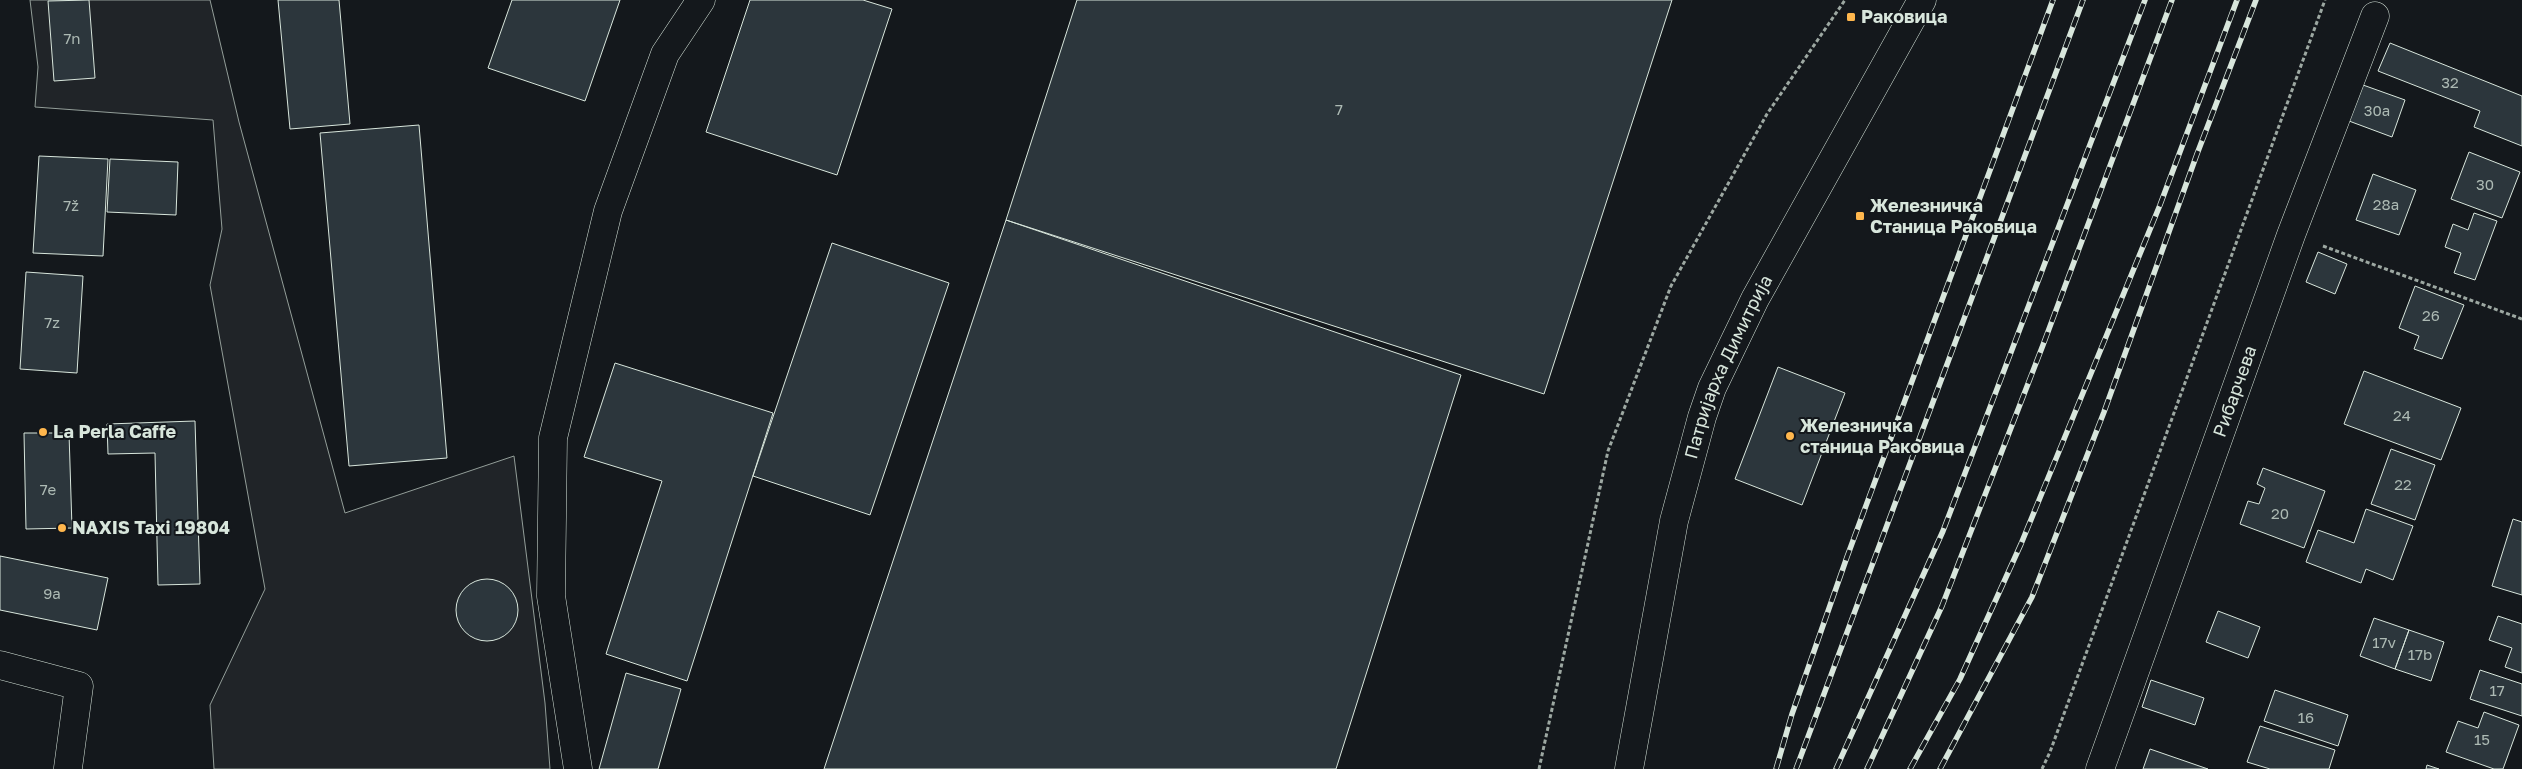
<svg xmlns="http://www.w3.org/2000/svg" width="2522" height="769" font-family="'Golos Text',sans-serif">
  <rect width="100%" height="100%" fill="#14181c"/>
  <!-- green -->
  <path fill="#202428" stroke="#939e99" d="M30 0H210L239 122 345 513 514 456 545 703 550 769H214L210 705 265 589 210 285 222 229 213 120 35 107 38 67Z"/>
  <!-- building -->
  <path fill="#2c363c" stroke="#d8e6dc" d="M89 0 95 78 54 81 48 1Z
    M278 0H339L350 124 290 129Z
    M512 0H620L585 101 488 68Z
    M750 0H863L892 9 837 175 706 132Z
    M1077 0H1672L1544 394 1006 220Z
    M2390 43 2522 96V146L2474 127 2480 111 2378 71Z
    M2363 85 2405 100 2392 137 2349 121Z
    M419 125 447 458 349 466 320 133Z
    M2469 152 2520 172 2502 218 2451 199Z
    M39 156 108 159 103 256 33 253Z
    M110 159 178 162 176 215 107 212Z
    M2373 174 2416 190 2399 235 2356 220Z
    M2474 213 2497 221 2475 280 2454 273 2461 253 2445 247 2453 224 2468 230Z
    M1006 220 1461 375 1336 769H824Z
    M832 243 949 283 870 515 753 476Z
    M2318 252 2347 264 2335 294 2306 282Z
    M26 272 83 276 77 373 20 369Z
    M2415 286 2464 305 2442 359 2414 349 2419 336 2399 328Z
    M615 363 773 413 687 681 606 654 662 481 584 457Z
    M1778 367 1845 393 1802 505 1735 479Z
    M2364 371 2461 408 2441 460 2344 424Z
    M195 421 200 584 158 585 155 453 108 454 107 424Z
    M24 433H69L72 528 26 529Z
    M2391 449 2435 465 2415 520 2371 504Z
    M2263 468 2325 491 2304 548 2240 524 2248 501 2259 504 2265 488 2257 484Z
    M2366 509 2413 526 2393 580 2366 569 2361 583 2306 562 2318 530 2354 543Z
    M2513 519 2522 522V595L2492 586Z
    M0 556 108 578 97 630 0 610Z
    M456 610a31 31 0 1 1 62 0a31 31 0 1 1-62 0Z
    M2218 611 2260 627 2248 658 2206 642Z
    M2498 616 2522 624V673L2505 667 2512 648 2489 640Z
    M2374 618 2409 630 2395 669 2360 656Z
    M2409 630 2444 642 2431 681 2395 669Z
    M2480 670 2522 684V716L2470 699Z
    M626 673 681 689 658 769H599Z
    M2151 680 2204 698 2195 725 2142 707Z
    M2275 690 2348 715 2338 746 2264 721Z
    M2484 712 2519 725 2503 769H2494L2446 752 2458 721 2478 728Z
    M2260 726 2335 750 2329 769H2270L2247 762Z
    M2150 749 2208 769H2143Z
    M2427 765 2439 769H2426Z"/>
  <g fill="none" stroke-linecap="round" stroke-linejoin="round">
    <defs>
      <g id="minor">
        <path d="M0 665 79 686 68 768"/>
        <path d="M578 769 551 596 553 438 608 211 665 54 701 0"/>
        <path id="s1" d="M2100 769 2291 235 2375 16"/>
      </g>
      <g id="major">
        <path id="s2" d="M1629 769 1674 521 1702 417 1712 388 1755 299 1922 0"/>
      </g>
    </defs>
    <!-- minor casing -->
    <use href="#minor" stroke="#d8e6dc" stroke-width="29"/>
    <!-- major casing -->
    <use href="#major" stroke="#d8e6dc" stroke-width="29"/>
    <!-- path -->
    <path stroke="#9da8a2" stroke-width="3" stroke-dasharray="4 2.5" stroke-linecap="butt" d="M2323 246 2522 319
      M1539 769 1608 451 1671 286 1767 114 1845 0
      M2042 769 2050 752 2325 0"/>
    <!-- minor -->
    <use href="#minor" stroke="#14181c" stroke-width="28"/>
    <!-- major -->
    <use href="#major" stroke="#14181c" stroke-width="28"/>
    <defs>
      <path id="rail" d="M1776 769 1792 714 1847 557 2053 0
        M1796 769 2083 0
        M1836 769 1943 531 2145 0
        M1867 769 1942 606 2043 345 2172 0
        M1910 769 1960 679 2021 544 2160 205 2237 0
        M1940 769 2032 597 2104 412 2197 154 2256 0"/>
    </defs>
    <!-- rail casing -->
    <use href="#rail" stroke="#d8e6dc" stroke-width="5.5"/>
    <!-- rail -->
    <use href="#rail" stroke="#14181c" stroke-width="4" stroke-dasharray="11" stroke-linecap="butt"/>
  </g>
  <!-- markers -->
  <g fill="#ffb74d" stroke="#14181c" stroke-width="2">
    <rect x="1846" y="12" width="10" height="10" rx="2.5"/>
    <rect x="1855" y="211" width="10" height="10" rx="2.5"/>
    <circle cx="43" cy="432" r="5"/>
    <circle cx="1790" cy="436" r="5"/>
    <circle cx="62" cy="528" r="5"/>
  </g>
  <g text-anchor="middle" stroke-width="4" stroke-linejoin="round" paint-order="stroke">
    <!-- number labels -->
    <g font-size="15" fill="#adbab4">
      <text x="72" y="44">7n</text>
      <text x="2450" y="88">32</text>
      <text x="1339" y="115">7</text>
      <text x="2377" y="116">30a</text>
      <text x="2485" y="190">30</text>
      <text x="2386" y="210">28a</text>
      <text x="71" y="211">7ž</text>
      <text x="2431" y="321">26</text>
      <text x="52" y="328">7z</text>
      <text x="2402" y="421">24</text>
      <text x="2403" y="490">22</text>
      <text x="48" y="495">7e</text>
      <text x="2280" y="519">20</text>
      <text x="52" y="599">9a</text>
      <text x="2384" y="648">17v</text>
      <text x="2420" y="660">17b</text>
      <text x="2497" y="696">17</text>
      <text x="2306" y="723">16</text>
      <text x="2482" y="745">15</text>
    </g>
    <!-- poi labels -->
    <g font-size="18" font-weight="bold" fill="#d8e6dc" stroke="#14181c" text-anchor="start">
      <text x="1861" y="23">Раковица</text>
      <text x="1870" y="212">Железничка<tspan x="1870" dy="21">Станица Раковица</tspan></text>
      <text x="1800" y="432">Железничка<tspan x="1800" dy="21">станица Раковица</tspan></text>
      <text x="53" y="438">La Perla Caffe</text>
      <text x="72" y="534">NAXIS Taxi 19804</text>
    </g>
    <!-- street labels -->
    <g font-size="18" fill="#d8e6dc" stroke="#14181c">
      <text dy="6" stroke="none"><textPath href="#s2" startOffset="416">Патријарха Димитрија</textPath></text>
      <text dy="6" stroke="none"><textPath href="#s1" startOffset="401">Рибарчева</textPath></text>
    </g>
  </g>
</svg>
